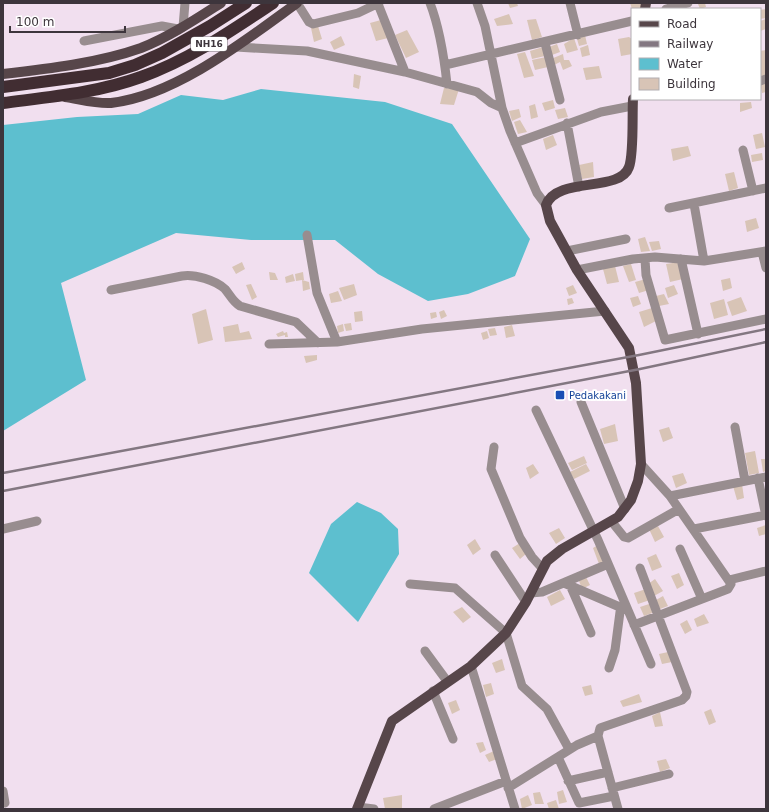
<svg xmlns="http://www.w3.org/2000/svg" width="769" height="812" font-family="'DejaVu Sans',sans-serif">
  <rect width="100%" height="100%" fill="#f1dfef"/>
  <!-- water -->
  <path fill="#5dbfcf" d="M261 89 385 102 452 124 530 239 515 276 468 294 428 301 378 274 335 240H251L176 233 61 283 86 380 3 431V125L77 117 138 114 181 95 223 100Z
    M357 502 381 513 398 529 399 554 358 622 309 573 331 524Z"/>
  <!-- building -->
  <path fill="#d8c4b6" d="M508 3H517L518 6 510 8Z
    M630 3H642V9H632Z
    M705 3 706 7 700 9 698 4Z
    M766 9V18L760 19V10Z
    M509 14 513 24 497 26 494 19Z
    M536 19 542 37 532 40 527 20Z
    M766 19V29L760 31V21Z
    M381 20 388 38 376 41 370 23Z
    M318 26 322 39 314 42 311 28Z
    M407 30 419 52 406 58 395 35Z
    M585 35 587 44 579 46 577 39Z
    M341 36 345 45 334 50 330 42Z
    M629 37 632 39V54L621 56 618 39Z
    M574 38 578 50 567 53 564 44Z
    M557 44 560 52 552 55 549 47Z
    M588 45 590 55 582 57 580 48Z
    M543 47 545 56 532 59 530 51Z
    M766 50V75L760 77V51Z
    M525 52 534 76 524 78 517 54Z
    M563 54 564 60H569L572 66 563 70 560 62 554 65 551 59Z
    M546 57 548 67 535 70 532 60Z
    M599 66 602 78 586 80 583 68Z
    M354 74 361 76 359 89 353 87Z
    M766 82V92L762 93 760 83Z
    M444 88 459 89 454 105 440 104Z
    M553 100 555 108 545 111 542 103Z
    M751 102 752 108 740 112V103Z
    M535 104 538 117 531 119 529 106Z
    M565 108 568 117 558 119 555 110Z
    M519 109 521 117 512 121 509 111Z
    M520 120 527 132 518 134 514 122Z
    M762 133 765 147 756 149 753 135Z
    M553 135 557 145 546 150 543 139Z
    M688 146 691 156 673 161 671 149Z
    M762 153 763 160 752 162 751 155Z
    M593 162 594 177 582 179 579 165Z
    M734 172 738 188 729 191 725 174Z
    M756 218 759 228 747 232 745 221Z
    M645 237 650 251 641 252 638 239Z
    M659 241 661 249 652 251 649 242Z
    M242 262 245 269 236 274 232 267Z
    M679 262 683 279 670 282 666 264Z
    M631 264 636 280 629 282 623 266Z
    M615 266 619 282 607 284 603 269Z
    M269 272 275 273 278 280H270Z
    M303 272 304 280H302L309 282 310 289 303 291 302 280 296 281 295 274Z
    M293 274 295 281 286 283 285 277Z
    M730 278 732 288 723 291 721 280Z
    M646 279 649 290 639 293 635 282Z
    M251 284 257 297 252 300 246 285Z
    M354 284 357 295 344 300 339 288Z
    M573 285 577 293 569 296 566 288Z
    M674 285 678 294 668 298 665 288Z
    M338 291 342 301 331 303 329 294Z
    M664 294 669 304 659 306 656 296Z
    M638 296 641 304 633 307 630 298Z
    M741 297 747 311 732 316 727 302Z
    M572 298 574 303 568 305 567 299Z
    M724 299 728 315 714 319 710 303Z
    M652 308 656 321 644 327 639 312Z
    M206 309 213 340 198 344 192 314Z
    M444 310 447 316 441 319 439 312Z
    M362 311 363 321 355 322 354 312Z
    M436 312 437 317 431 319 430 313Z
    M351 323 352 330 346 331 344 324Z
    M238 324 240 333 249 331 252 339 225 342 223 327Z
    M343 324 344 331 338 333 337 326Z
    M512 325 515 336 506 338 504 327Z
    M495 328 497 335 490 336 488 329Z
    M283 331 284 333 287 332 288 337H285V335L278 337 276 334Z
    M487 331 489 338 483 340 481 333Z
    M317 355V360L306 363 304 356Z
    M615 424 618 441 604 444 600 429Z
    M669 427 673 438 663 442 659 430Z
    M755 451 759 473 749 475 745 453Z
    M584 456 587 463 572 470 568 463Z
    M761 459H766V471L763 472Z
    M533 464 539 473 530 479 526 468Z
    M586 464 590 471 574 479 570 472Z
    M683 473 687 483 676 488 672 476Z
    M742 484 744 498 737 500 733 486Z
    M766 525V534L759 536 757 528Z
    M658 526 664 537 655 542 649 529Z
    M559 528 565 538 556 544 549 533Z
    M475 539 481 549 473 555 467 545Z
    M520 543 527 553 520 559 512 548Z
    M598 545 605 561 599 564 593 548Z
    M656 554 662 567 652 571 647 558Z
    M679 573 684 585 677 589 671 576Z
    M586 577 590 585 582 589 579 581Z
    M655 579 663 591 654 596 648 584Z
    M646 589 650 600 638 604 634 593Z
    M560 590 565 599 551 606 547 597Z
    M663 596 668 606 660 609 656 600Z
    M652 603 655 612 644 616 640 607Z
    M462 607 471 617 463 623 453 612Z
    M704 614 709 623 697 627 694 619Z
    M687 620 692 630 685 634 680 624Z
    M668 652 672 662 662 664 659 654Z
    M502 659 505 670 496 673 492 663Z
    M491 683 494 694 486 697 483 685Z
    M591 685 593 694 585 696 582 687Z
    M639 694 642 702 623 707 620 701Z
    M456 700 460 710 452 714 448 703Z
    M711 709 716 722 709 725 704 712Z
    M660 712 663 726 655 727 652 716Z
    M483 742 486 750 480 753 476 743Z
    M494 751 497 759 489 762 485 755Z
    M666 759 670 768 660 772 657 761Z
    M563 790 567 802 559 804 557 792Z
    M540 792 544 804H535L533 793Z
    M402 795V808L385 809 383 798Z
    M528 795 532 805 522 809 520 799Z
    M556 800 559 809H549L547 803Z"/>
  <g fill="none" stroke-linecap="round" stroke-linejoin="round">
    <!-- minor -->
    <path stroke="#988d8f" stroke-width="9" d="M297 3 309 22 313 24 358 13 379 3
      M430 3C440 29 444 56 447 84
      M477 3 485 26 502 108 510 131 537 193 546 205
      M570 3 578 35
      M378 4 405 72
      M666 9 688 3
      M183 27 185 3
      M84 41 162 26 178 29
      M545 43 560 100
      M236 47 307 51 405 72 477 92 491 103 502 108
      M445 65 632 21
      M760 81 766 79
      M567 123 579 187
      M515 143 601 112 632 106
      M743 150 753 191
      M694 204 704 261
      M669 208 766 188
      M307 235 317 293 337 342
      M567 251 626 239
      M762 252 766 268
      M645 259 646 275 665 340 766 319
      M681 259 698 334
      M577 270 633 259 655 257 704 261 766 251
      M111 290 182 276C195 274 215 280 225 289 230 295 233 302 240 306L296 322 318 343
      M269 344 337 342 422 329 605 311
      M581 402 625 509
      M536 410 598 540 651 664
      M735 427 745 481
      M494 447 491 469 520 538 532 557 542 568
      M758 478 766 516
      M670 496 766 477
      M612 522 624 537 628 538 679 509
      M3 529 37 521
      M694 529 766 515
      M680 549 702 599
      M495 555 526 602
      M729 580 766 571
      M564 583 622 608
      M410 584 455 588 506 633 522 686 547 709 569 749
      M570 585 591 633
      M531 593 542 592 608 564
      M634 625 728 589 731 584 670 496 641 464
      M425 651 447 681
      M471 666 515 809
      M609 668 615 650 620 612 625 603
      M433 691 453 739
      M558 757 579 803 614 796
      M568 781 608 772
      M508 788 577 745 598 736
      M612 788 669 774
      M3 791 5 803
      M358 807 374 809
      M434 809 506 781
      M618 809 598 736 600 728 682 700 686 696 687 692 640 568"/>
    <!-- major -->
    <path stroke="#57464a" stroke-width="10" d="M645 9 646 3
      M3 74C47 69 99 63 141 48 169 37 196 19 221 3
      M65 97C79 99 96 104 111 103 175 96 246 40 297 3
      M357 809 392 721 471 666 506 633 526 602 547 561 562 549 618 517 631 500 638 481 641 464 636 383 629 348 577 270 550 221 546 205C557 176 620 193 629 167 634 154 632 115 633 99"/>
    <!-- highway -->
    <path stroke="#412d32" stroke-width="12" d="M3 87 109 73 135 65 162 53 210 26 246 3
      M3 103C49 97 97 93 141 77 189 60 231 31 273 3"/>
    <!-- rail -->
    <path stroke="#837781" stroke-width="2.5" d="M3 473 639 355 766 329
      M3 491 640 369 766 342"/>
  </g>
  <!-- markers -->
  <rect fill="#1a4fb4" stroke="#fff" stroke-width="1.5" x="555" y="390" width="10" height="10" rx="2"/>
  <g text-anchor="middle" stroke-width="4" stroke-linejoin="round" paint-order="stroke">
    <!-- shield labels -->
    <rect fill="#fff" stroke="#777276" stroke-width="1" x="191" y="37" width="36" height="14" rx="3"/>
    <g font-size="9" font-weight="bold" fill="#3d353c">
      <text x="209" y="47">NH16</text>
    </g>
    <!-- transit labels -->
    <g font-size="10" fill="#164399" stroke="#fff" text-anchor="start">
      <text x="569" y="399">Pedakakani</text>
    </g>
  </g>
  <!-- border -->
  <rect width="769" height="812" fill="none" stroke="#3d353c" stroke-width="8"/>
  <!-- legend -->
  <rect x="631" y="8" width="130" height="92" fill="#ffffff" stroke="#b1aeb1"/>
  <rect x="639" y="21" width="20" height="6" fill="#57464a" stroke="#b1aeb1"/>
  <text x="667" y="28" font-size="12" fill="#3d353c">Road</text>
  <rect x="639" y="41" width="20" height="6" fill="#837781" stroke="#b1aeb1"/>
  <text x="667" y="48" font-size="12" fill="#3d353c">Railway</text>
  <rect x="639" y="58" width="20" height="12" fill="#5dbfcf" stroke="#b1aeb1"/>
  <text x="667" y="68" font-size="12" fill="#3d353c">Water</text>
  <rect x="639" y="78" width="20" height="12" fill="#d8c4b6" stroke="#b1aeb1"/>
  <text x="667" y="88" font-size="12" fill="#3d353c">Building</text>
  <!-- scale -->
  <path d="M10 26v6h115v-6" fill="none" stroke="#3d353c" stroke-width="2"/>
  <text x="16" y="26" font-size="12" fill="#3d353c" stroke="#ffffff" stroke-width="3" paint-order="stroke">100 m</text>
</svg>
